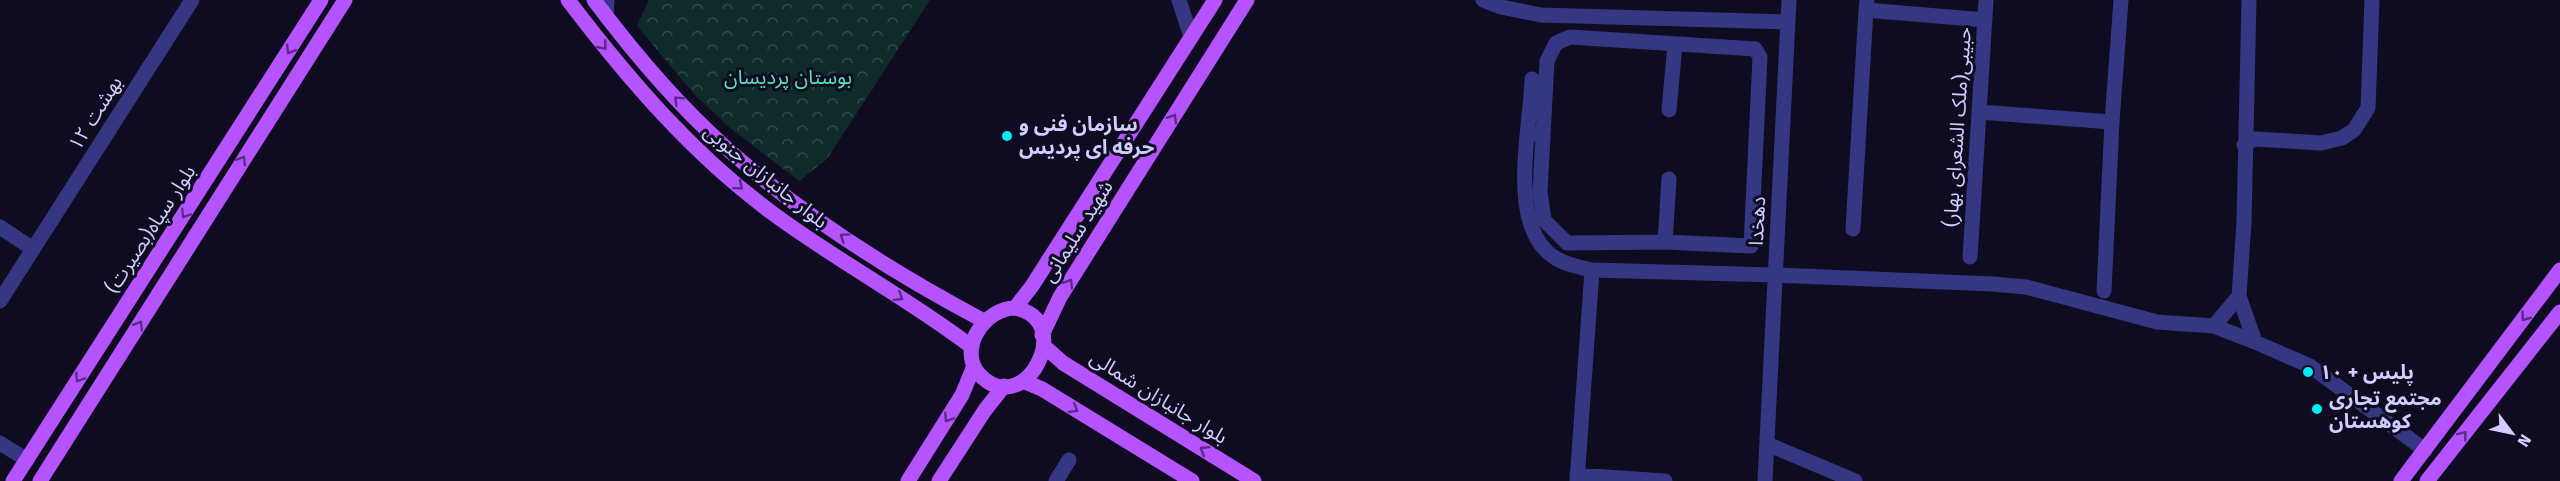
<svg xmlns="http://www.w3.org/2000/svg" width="2560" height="481" font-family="'Fira Sans','Noto Sans Arabic',sans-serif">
  <defs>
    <pattern id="forest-crowns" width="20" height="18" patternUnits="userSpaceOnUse" patternTransform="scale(1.5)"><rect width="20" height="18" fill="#0f2b29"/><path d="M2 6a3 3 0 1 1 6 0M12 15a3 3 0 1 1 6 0" fill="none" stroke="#314949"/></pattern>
  </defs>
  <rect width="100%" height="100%" fill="#0f0c21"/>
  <!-- forest -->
  <path fill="url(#forest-crowns)" d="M649 0H930L827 159 799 181 729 127 695 95 637 26Z"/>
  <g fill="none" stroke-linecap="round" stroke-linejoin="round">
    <!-- minor -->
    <path stroke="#363782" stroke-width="15" d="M1179 0 1191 37
      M1483 0 1501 7 1541 15 1787 22
      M1867 0 1866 10 1985 20
      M2249 0 2244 222 2239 296 2255 342
      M606 16 607 0
      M1532 79C1531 129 1505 229 1557 259 1567 265 1580 267 1592 270L1775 275 1993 284 2026 287 2157 322 2214 326 2255 342 2310 366 2425 450
      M1669 110 1675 45
      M1979 112 2112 122 2121 0
      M1534 134 1543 135 1540 192 1544 220 1567 243 1665 242
      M1543 135 1547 61 1556 43 1570 37 1755 49 1760 57 1751 246 1665 242 1669 179
      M2244 145 2255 139 2321 143 2342 138 2354 130 2368 108 2372 0
      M0 227 33 249
      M1853 229 1866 10
      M1970 257 1986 0
      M2104 291 2112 122
      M0 301 192 0
      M2214 326 2239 296
      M0 443 27 460
      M1767 444 1855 481
      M1577 475 1665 481
      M1056 481 1069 460
      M1577 481 1592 270
      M1765 481 1789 0"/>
    <!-- major -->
    <path stroke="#b554ff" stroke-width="15" d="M568 0C628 79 694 156 775 215 839 262 909 299 972 347
      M594 0C633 52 676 103 724 146 802 216 892 272 984 321
      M1015 308 1032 286 1215 0
      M1015 308C1078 320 1024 423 979 374 957 349 985 308 1015 308Z
      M1042 335 1060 297 1247 0
      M1044 346 1063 363 1254 481
      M1023 381 1042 389 1192 481
      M13 481 321 0
      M40 481 345 0
      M908 481 962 395 974 366
      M939 481 985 410 1004 386
      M2401 481 2560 270
      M2427 481 2560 312"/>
  </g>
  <!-- one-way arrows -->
  <defs><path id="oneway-chevron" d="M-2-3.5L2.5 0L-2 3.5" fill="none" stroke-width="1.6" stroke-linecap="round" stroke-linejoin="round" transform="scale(1.5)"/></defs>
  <g stroke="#5a2c85">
    <use href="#oneway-chevron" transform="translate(603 46) rotate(51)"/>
    <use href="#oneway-chevron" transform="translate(290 50) rotate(122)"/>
    <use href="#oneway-chevron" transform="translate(678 100) rotate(-135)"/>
    <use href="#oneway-chevron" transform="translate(1173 118) rotate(-58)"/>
    <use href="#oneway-chevron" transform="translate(242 160) rotate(-58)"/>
    <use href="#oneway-chevron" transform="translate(739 186) rotate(40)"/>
    <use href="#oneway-chevron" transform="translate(185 214) rotate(123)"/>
    <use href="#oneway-chevron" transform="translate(844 237) rotate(-145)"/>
    <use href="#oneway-chevron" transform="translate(1069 283) rotate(-58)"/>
    <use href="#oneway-chevron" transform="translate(899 297) rotate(32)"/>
    <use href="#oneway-chevron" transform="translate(2525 317) rotate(127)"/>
    <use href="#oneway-chevron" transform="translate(139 325) rotate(-58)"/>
    <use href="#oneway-chevron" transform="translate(79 378) rotate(123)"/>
    <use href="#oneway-chevron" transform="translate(1074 409) rotate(31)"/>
    <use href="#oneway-chevron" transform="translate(948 418) rotate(123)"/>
    <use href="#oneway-chevron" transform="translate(2463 435) rotate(-52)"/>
    <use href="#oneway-chevron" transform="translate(1204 450) rotate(-148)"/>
  </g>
  <!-- markers -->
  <g fill="#00edf8" stroke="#0f0c21" stroke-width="2">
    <circle cx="1007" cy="136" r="6"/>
    <circle cx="2308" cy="372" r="6"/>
    <circle cx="2317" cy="409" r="6"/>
  </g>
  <g text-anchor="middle" stroke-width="6" stroke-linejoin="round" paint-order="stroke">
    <!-- park labels -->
    <g font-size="20" fill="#55e3b7" stroke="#0f0c21">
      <text x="788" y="84">بوستان پردیسان</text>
    </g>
    <!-- street labels -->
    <g font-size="20" fill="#d0cdff" stroke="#0f0c21">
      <text transform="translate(95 113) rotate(-58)" y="7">بهشت ۱۲</text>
      <text transform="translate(1957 127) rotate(-86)" y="7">حبیبی(ملک الشعرای بهار)</text>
      <text transform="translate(766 176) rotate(39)" y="7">بلوار جانبازان جنوبی</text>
      <text transform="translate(1757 221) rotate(-87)" y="7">دهخدا</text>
      <text transform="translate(150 229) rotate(-57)" y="7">بلوار سپاه(بصیرت)</text>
      <text transform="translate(1077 231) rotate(-58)" y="7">شهید سلیمانی</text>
      <text transform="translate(1159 397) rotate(32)" y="7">بلوار جانبازان شمالی</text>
    </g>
    <!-- poi labels -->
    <g font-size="20" font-weight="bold" fill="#d0cdff" stroke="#0f0c21" text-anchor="start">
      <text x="1019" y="131">سازمان فنی و<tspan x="1019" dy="23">حرفه ای پردیس</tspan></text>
      <text x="2320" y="379">پلیس + ۱۰</text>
      <text x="2329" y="405">مجتمع تجاری<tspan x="2329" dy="23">کوهستان</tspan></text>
    </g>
  </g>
  <!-- north arrow -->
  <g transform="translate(2512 433) rotate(122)" stroke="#0f0c21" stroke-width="4.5" paint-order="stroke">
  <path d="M0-4.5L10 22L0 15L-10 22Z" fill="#d0cdff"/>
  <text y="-9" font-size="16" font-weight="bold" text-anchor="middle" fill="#d0cdff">N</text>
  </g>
</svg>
